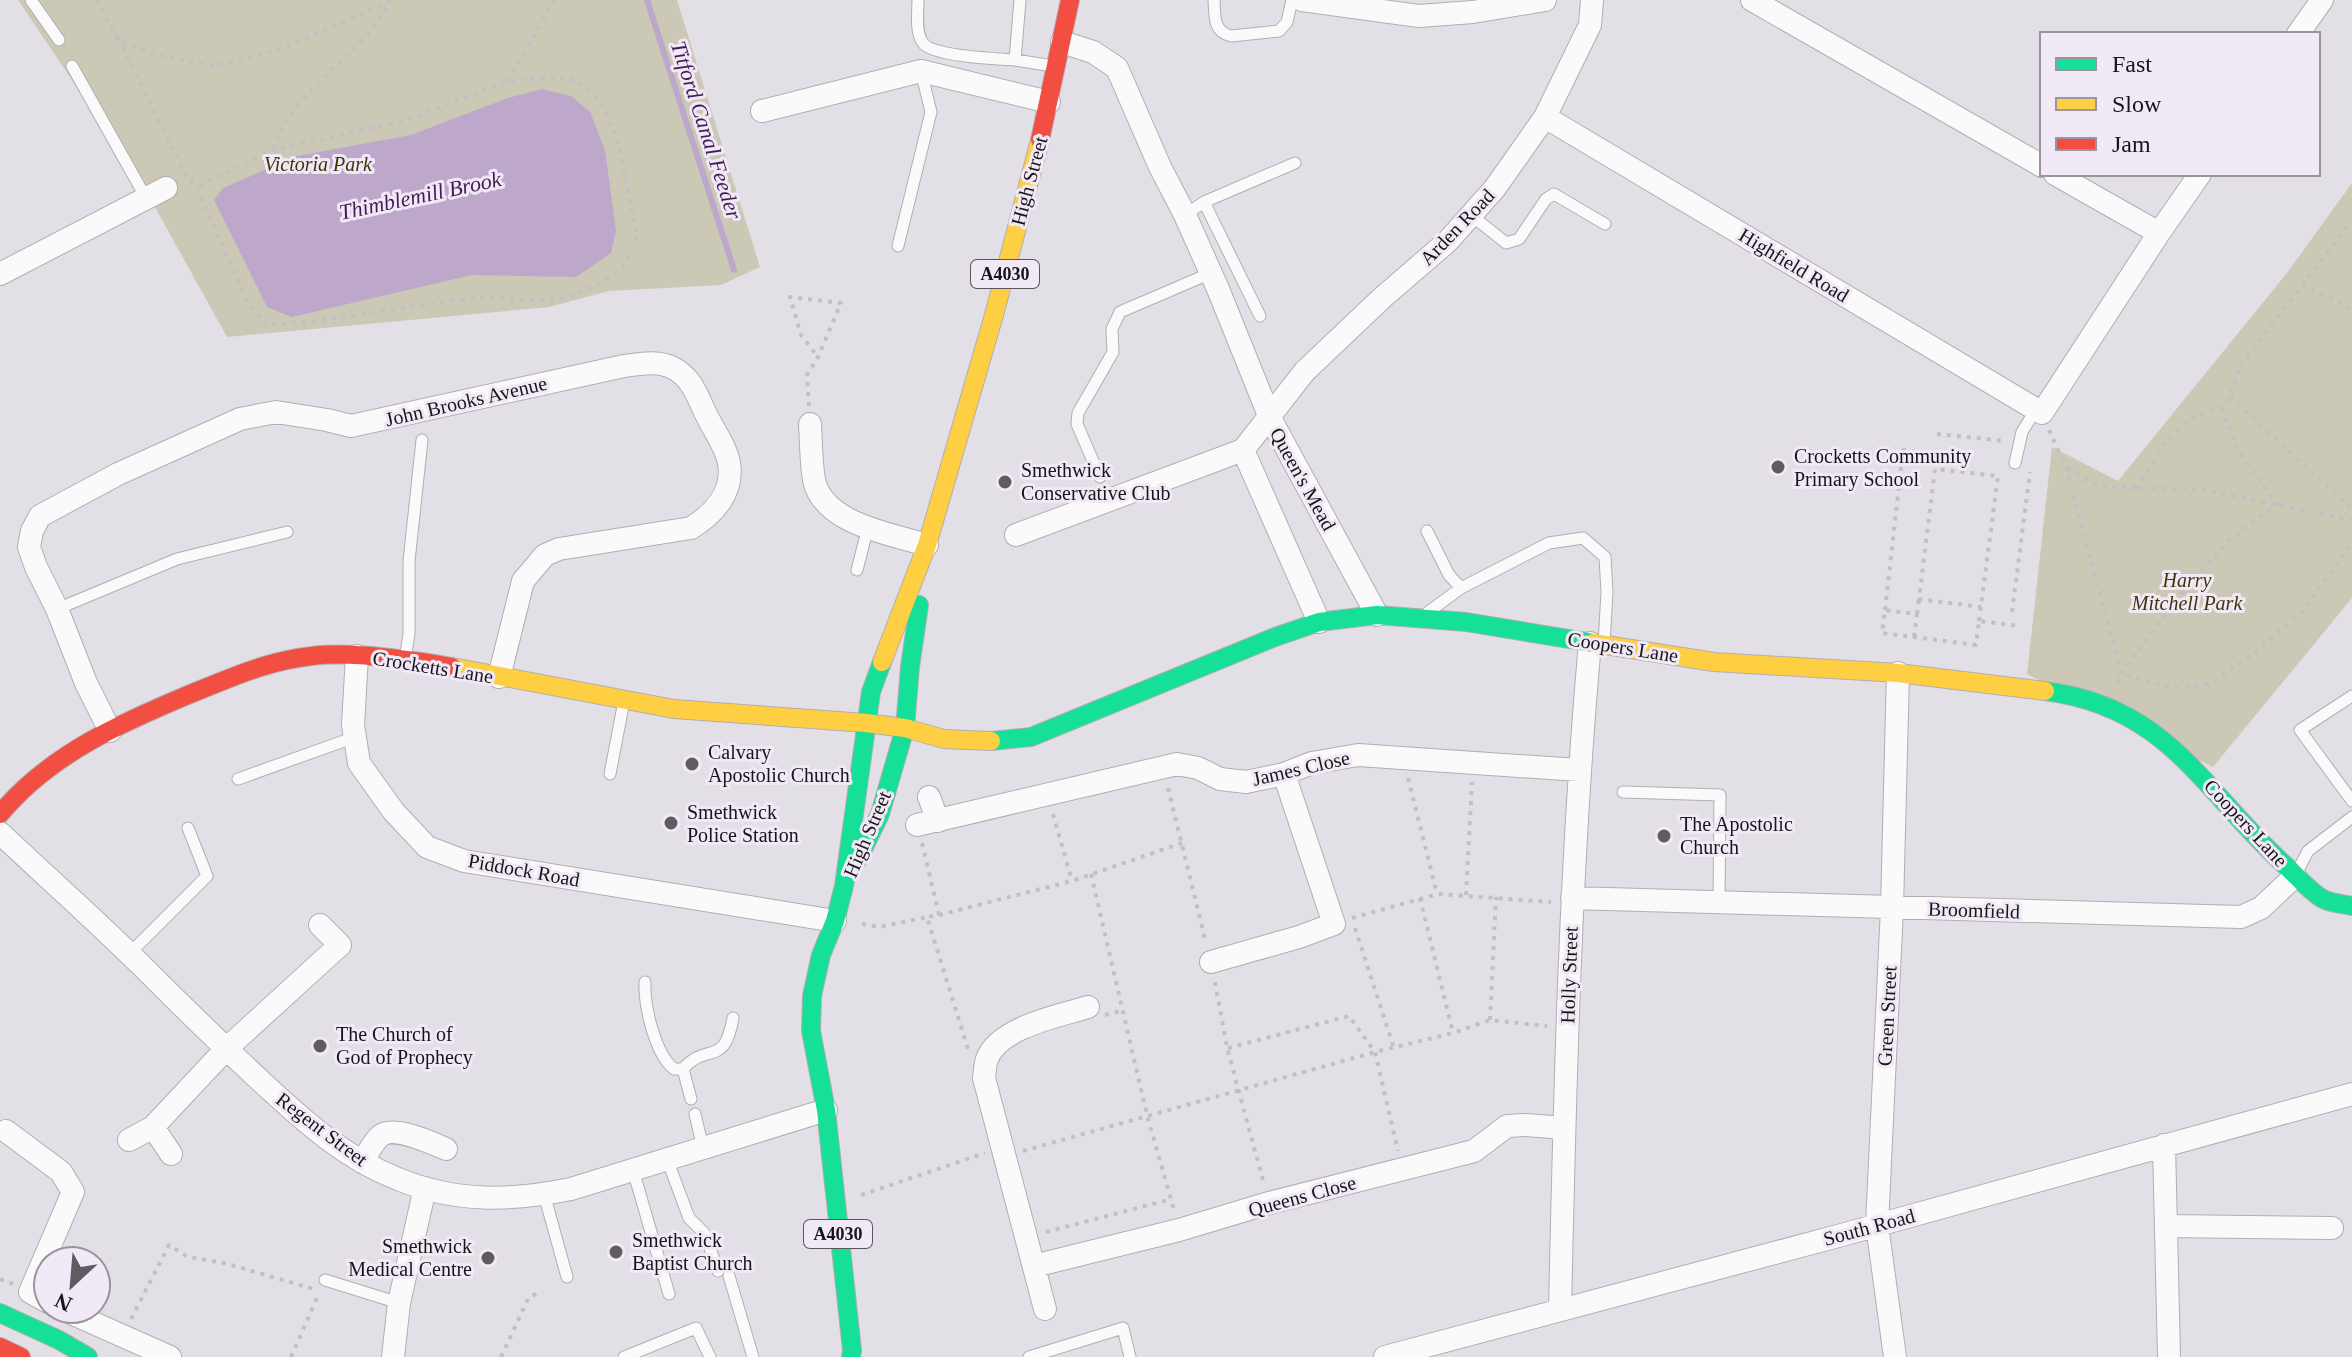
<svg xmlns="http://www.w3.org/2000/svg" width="2352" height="1357" font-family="Georgia,serif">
  <rect width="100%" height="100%" fill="#e3dfe6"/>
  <!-- green -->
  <path fill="#cbc8b6" d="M18 0H677L760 267 721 285 609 291 549 307 227 337 141 182Z
    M2352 183V598L2213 767 2027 674 2052 447 2118 481 2287 273Z"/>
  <!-- water -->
  <path fill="#bda8cc" d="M542 89 571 96 590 112 605 150 616 231 611 253 576 277 472 275 292 317 267 307 214 200 223 188 297 156 411 135 508 98Z"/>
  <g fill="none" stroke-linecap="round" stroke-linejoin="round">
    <!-- stream -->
    <path stroke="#bda8cc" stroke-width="6" d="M647 0 734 270"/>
    <defs>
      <path id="lane" d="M31 0 59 40
        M918 0C918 12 915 33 923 43 932 56 997 59 1015 60
        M1020 0 1015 60 1053 66
        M1214 0C1215 16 1213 32 1231 36L1279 31 1287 22 1292 0
        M72 66 146 198
        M1204 202 1260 316
        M1185 215 1204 202 1295 163
        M1471 215 1506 243 1519 239 1546 199 1554 194 1605 224
        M898 246 931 112 921 71
        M2015 463 2022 432 2036 409
        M1100 477 1077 424 1078 413 1113 352 1112 329 1120 312 1211 273
        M1427 531 1449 575 1461 588
        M857 570 868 527
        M57 609 177 559 287 532
        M1427 613 1461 588 1549 543 1583 538 1605 557 1607 592 1604 644
        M405 659 409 634V561L422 440
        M2352 696 2300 730 2352 801
        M610 774 624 701
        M238 779 355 737
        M1623 792 1720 795 1719 902
        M2297 872 2308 851 2352 817
        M129 954 207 876 188 828
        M645 982C644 1006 655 1054 674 1069H683
        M691 1099 683 1069C707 1041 724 1069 733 1018
        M695 1114 703 1148
        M667 1159 689 1218 705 1234 718 1271
        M633 1170 669 1294
        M544 1194 567 1277
        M729 1276 753 1357
        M325 1280 399 1303
        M624 1357 696 1328 710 1357
        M1029 1357 1123 1328 1130 1357"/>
      <path id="street" d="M1302 0 1419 16 1473 12 1545 0
        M1752 0 2042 166
        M2298 34 2322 0
        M1062 42 1093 52 1117 68 1160 167 1185 215 1218 289 1270 418 1377 615
        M762 111 921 71 1049 102
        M1545 117 2042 413 2159 233 2200 174
        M2055 174 2159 233
        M0 274 166 188
        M810 424C811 442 811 462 814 480 823 524 891 534 927 545
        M1243 450 1319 622
        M1016 535 1243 450 1305 371 1382 298 1448 241 1495 188 1545 117 1590 25 1592 0
        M357 656 353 725 359 763 394 812 427 847 464 861 835 921
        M110 731 86 683 57 609 36 567 29 547 32 531 40 516 118 474 240 419 276 412 327 420 351 426 624 366C640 364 658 360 673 368 691 377 697 395 705 412 712 428 726 446 729 463 734 492 714 514 691 528L559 549 545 555 523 581 499 677
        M929 797 938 821
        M917 825 1177 764 1198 768 1220 779 1246 782 1284 774 1312 763 1358 755 1579 770
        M0 833C50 880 102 926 151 975 188 1012 226 1049 265 1085 305 1122 346 1159 398 1179 456 1203 512 1201 571 1189L826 1110
        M1572 898 2241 917 2261 908 2295 876
        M1211 962 1299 937 1334 924 1284 774
        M153 1127 171 1154
        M6 1131 61 1172 73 1192 30 1292 48 1302
        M129 1140 153 1127 226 1049 340 945 320 925
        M2164 1145 2169 1357
        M362 1162C367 1155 373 1142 380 1136 393 1125 432 1143 446 1149
        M2166 1226 2332 1228
        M1034 1266 1179 1230 1269 1203 1474 1151 1507 1126 1526 1125 1564 1128
        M62 1309 170 1357
        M1045 1309 984 1078C985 1072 985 1064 987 1059 999 1027 1059 1016 1088 1007
        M1560 1309C1565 1086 1570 864 1590 643
        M393 1357 399 1303 425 1188
        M1385 1357 1838 1236 2352 1094
        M1895 1357 1877 1225 1892 908 1898 673"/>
      <path id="fast" d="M2045 691C2170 707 2203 792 2286 866 2297 876 2309 891 2323 899 2330 903 2343 904 2352 906
        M991 741 1031 737 1275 637 1319 622 1377 615 1466 622 1593 643
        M858 859 880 814 905 728 910 667 919 605
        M0 1313 59 1340 88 1357
        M851 1357 852 1350 826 1110 811 1031 812 996 821 955 835 921 844 886 871 692 882 662"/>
      <path id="slow" d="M1593 643 1714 662 1898 673 2045 691
        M882 662 927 545 994 315 1040 140
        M452 667 674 709 866 723 905 728 944 739 991 741"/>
      <path id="jam" d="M1040 140 1070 0
        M0 814C51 753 123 722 195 692 236 676 267 661 312 656 352 651 412 660 452 667
        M0 1347 21 1357"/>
    </defs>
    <!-- lane casing -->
    <use href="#lane" stroke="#b1aeb3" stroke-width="13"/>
    <!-- street casing -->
    <use href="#street" stroke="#b1aeb3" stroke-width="24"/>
    <!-- fast casing -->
    <use href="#fast" stroke="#b1aeb3" stroke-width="20"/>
    <!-- slow casing -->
    <use href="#slow" stroke="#b1aeb3" stroke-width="20"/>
    <!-- jam casing -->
    <use href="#jam" stroke="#b1aeb3" stroke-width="20"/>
    <!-- path -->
    <path stroke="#c2c0c3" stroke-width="4" stroke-dasharray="4 6" stroke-linecap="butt" d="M96 0 118 38 126 44 166 57 213 66 284 48 392 0
      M118 38 186 175 197 187 246 299 267 325 307 322 485 296 530 300 569 297 600 284 626 264 637 236 618 143 602 103 576 80 547 77 508 81 407 120 273 150 197 187
      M508 81 554 0
      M273 150 284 122 314 87 371 32 389 3
      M2302 285 2352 309
      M2230 397 2352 509
      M809 406 807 375 818 357 841 303 790 297 801 335 818 357
      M2221 408 2240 454 2277 504 2226 543 2175 601 2121 674 2175 688 2211 684 2254 653 2301 613 2352 543
      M2049 430 2067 469 2121 674 2116 685
      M1937 434 2005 441
      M2067 469 2099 487 2199 489 2352 520
      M2137 489 2165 442 2187 422 2201 414 2221 408 2230 397 2240 365 2352 221
      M1885 610 1903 450 1930 454
      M2012 612 2030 472
      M1917 614 1919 599
      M1979 621 1998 476 1935 469 1919 599 1981 607
      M1914 637 1917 614 1885 610 1882 633 1976 645 1979 621 2019 626
      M1408 778 1437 894
      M1168 788 1206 943
      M1053 814 1072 881
      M922 843 939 915 927 917 968 1049
      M1091 874 1147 1115 1174 1210
      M1466 895 1472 782
      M1420 898 1453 1033
      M939 915 1072 881 1182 843
      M1352 918 1438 894 1551 902
      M862 924 880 927 927 917
      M1355 928 1394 1048
      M1215 982 1227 1048 1264 1184
      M1105 1015 1124 1010
      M1490 1020 1496 897
      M1228 1048 1349 1016 1375 1052 1398 1151
      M1023 1151 1375 1052 1453 1033 1490 1020 1547 1026
      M861 1195 985 1153
      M1046 1232 1172 1199
      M0 1279 13 1284
      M131 1319 169 1245 188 1257 224 1263 314 1289
      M291 1357 319 1293
      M501 1357 529 1297 542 1292"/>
    <!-- lane -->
    <use href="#lane" stroke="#fbfafb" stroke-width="11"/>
    <!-- street -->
    <use href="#street" stroke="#fbfafb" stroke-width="22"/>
    <!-- fast -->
    <use href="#fast" stroke="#16e098" stroke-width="18"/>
    <!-- slow -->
    <use href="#slow" stroke="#ffcf43" stroke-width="18"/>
    <!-- jam -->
    <use href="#jam" stroke="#f24e42" stroke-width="18"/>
  </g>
  <!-- markers -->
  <g fill="#5f5c61" stroke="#f1e9f6" stroke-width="3">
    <circle cx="1778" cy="467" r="8"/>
    <circle cx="1005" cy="482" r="8"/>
    <circle cx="692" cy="764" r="8"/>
    <circle cx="671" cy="823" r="8"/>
    <circle cx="1664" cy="836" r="8"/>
    <circle cx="320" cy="1046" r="8"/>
    <circle cx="616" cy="1252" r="8"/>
    <circle cx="488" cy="1258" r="8"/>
  </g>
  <g text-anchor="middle" stroke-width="6" stroke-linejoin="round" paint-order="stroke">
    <!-- shield labels -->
    <g fill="#f1e9f6" stroke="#59555b" stroke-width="2">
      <rect x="971" y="260" width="68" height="28" rx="6"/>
      <rect x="804" y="1220" width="68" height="28" rx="6"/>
    </g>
    <g font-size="18" font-weight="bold" fill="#181519">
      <text x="1005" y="280">A4030</text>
      <text x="838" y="1240">A4030</text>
    </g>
    <!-- park labels -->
    <g font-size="20" font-style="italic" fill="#3b3708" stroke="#f1e9f6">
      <text x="318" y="171">Victoria Park</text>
      <text x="2187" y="587">Harry<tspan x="2187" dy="23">Mitchell Park</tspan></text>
    </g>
    <!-- street labels -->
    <g font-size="20" fill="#181519" stroke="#f1e9f6">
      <text transform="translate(1029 181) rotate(-75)" y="7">High Street</text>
      <text transform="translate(1457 227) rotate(-46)" y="7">Arden Road</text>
      <text transform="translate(1794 265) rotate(31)" y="7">Highfield Road</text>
      <text transform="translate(466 401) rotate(-13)" y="7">John Brooks Avenue</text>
      <text transform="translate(1303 479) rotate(61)" y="7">Queen's Mead</text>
      <text transform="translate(1623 647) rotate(9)" y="7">Coopers Lane</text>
      <text transform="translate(433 667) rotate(9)" y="7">Crocketts Lane</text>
      <text transform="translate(1301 768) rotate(-13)" y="7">James Close</text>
      <text transform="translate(2246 823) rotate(47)" y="7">Coopers Lane</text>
      <text transform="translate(867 834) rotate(-67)" y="7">High Street</text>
      <text transform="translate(524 870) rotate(10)" y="7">Piddock Road</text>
      <text transform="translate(1974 910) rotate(2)" y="7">Broomfield</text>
      <text transform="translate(1569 975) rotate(-88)" y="7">Holly Street</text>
      <text transform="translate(1887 1016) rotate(-87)" y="7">Green Street</text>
      <text transform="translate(322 1129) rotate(37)" y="7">Regent Street</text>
      <text transform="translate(1302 1196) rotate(-15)" y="7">Queens Close</text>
      <text transform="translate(1869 1227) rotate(-15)" y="7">South Road</text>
    </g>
    <!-- poi labels -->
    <g font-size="20" fill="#181519" stroke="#f1e9f6" text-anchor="start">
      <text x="1794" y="463">Crocketts Community<tspan x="1794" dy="23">Primary School</tspan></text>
      <text x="1021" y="477">Smethwick<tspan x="1021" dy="23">Conservative Club</tspan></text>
      <text x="708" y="759">Calvary<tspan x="708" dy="23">Apostolic Church</tspan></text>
      <text x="687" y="819">Smethwick<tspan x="687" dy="23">Police Station</tspan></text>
      <text x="1680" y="831">The Apostolic<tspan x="1680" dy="23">Church</tspan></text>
      <text x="336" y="1041">The Church of<tspan x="336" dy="23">God of Prophecy</tspan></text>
      <text x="632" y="1247">Smethwick<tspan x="632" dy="23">Baptist Church</tspan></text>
      <text x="472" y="1253" text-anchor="end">Smethwick<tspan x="472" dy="23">Medical Centre</tspan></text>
    </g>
    <!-- water labels -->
    <g font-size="22" font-style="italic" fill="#421b57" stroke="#f1e9f6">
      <text transform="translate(707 130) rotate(72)" y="8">Titford Canal Feeder</text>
      <text transform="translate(420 195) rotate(-12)" y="8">Thimblemill Brook</text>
    </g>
  </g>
  <!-- legend -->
  <rect x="2040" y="32" width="280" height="144" fill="#f1e9f6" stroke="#9a949e" stroke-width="2"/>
  <rect x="2056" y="58" width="40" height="12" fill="#16e098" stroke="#9a949e" stroke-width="2"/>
  <text x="2112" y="72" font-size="24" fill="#181519">Fast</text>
  <rect x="2056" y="98" width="40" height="12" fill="#ffcf43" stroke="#9a949e" stroke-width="2"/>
  <text x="2112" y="112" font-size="24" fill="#181519">Slow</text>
  <rect x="2056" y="138" width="40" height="12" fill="#f24e42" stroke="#9a949e" stroke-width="2"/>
  <text x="2112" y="152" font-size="24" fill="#181519">Jam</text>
  <!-- north arrow -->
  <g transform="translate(72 1285) rotate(206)"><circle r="38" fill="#f1e9f6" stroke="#9a949e" stroke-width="2"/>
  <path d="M0-6L14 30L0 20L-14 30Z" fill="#5f5c61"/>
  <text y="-12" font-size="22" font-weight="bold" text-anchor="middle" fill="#181519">N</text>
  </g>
</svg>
